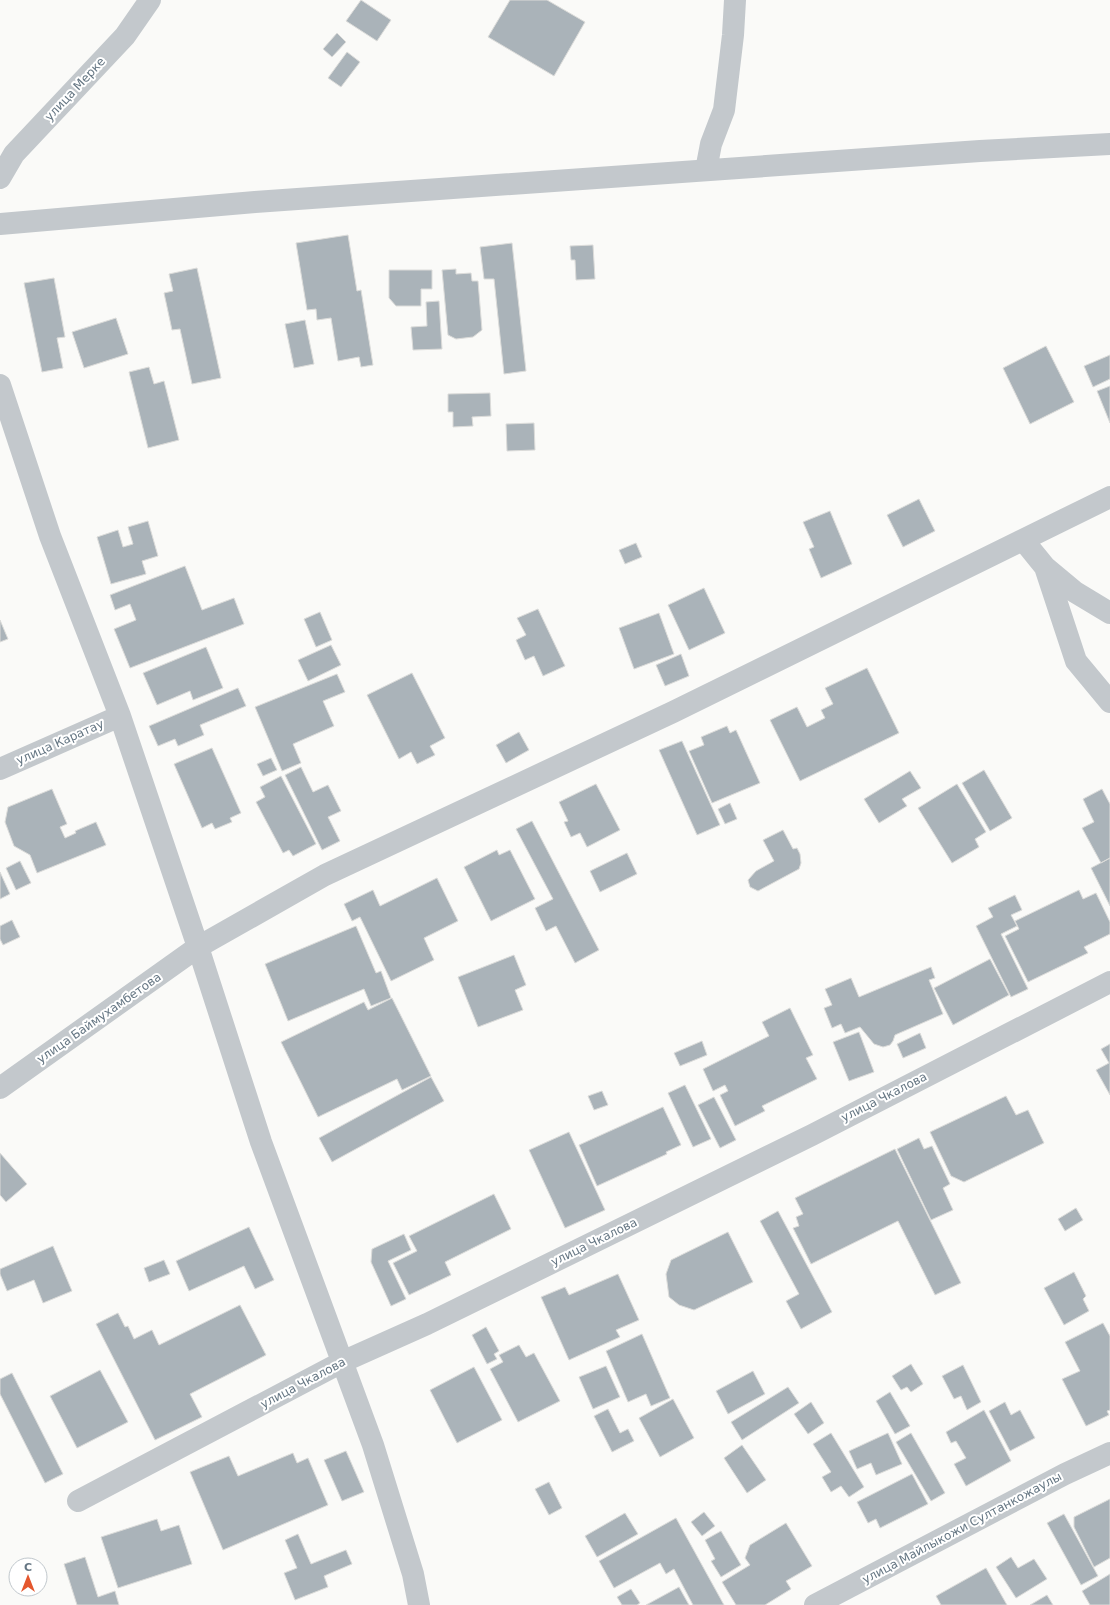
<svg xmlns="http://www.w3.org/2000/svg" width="1110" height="1605" font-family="'DejaVu Sans',sans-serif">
  <rect width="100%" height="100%" fill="#fafaf8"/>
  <!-- building -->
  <path fill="#aab3b9" stroke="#dcdcda" d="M361 0 391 20 377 41 346 21Z
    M510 0H547L585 22 554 76 488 37Z
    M337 33 346 42 332 57 323 49Z
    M347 52 360 62 341 87 328 78Z
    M348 235 357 291 361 290 373 365 361 367 359 357 338 361 331 318 317 320 316 309 307 310 296 243Z
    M512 243 526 371 504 374 494 279H484L480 247Z
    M593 245 595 279 576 280 575 260H571L570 246Z
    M197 268 221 378 192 384 180 329 172 330 164 293 173 291 169 274Z
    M456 269V274L471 273 472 281H478L482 330 473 337 456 339 448 335 442 270Z
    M389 270H432V289H421V306H396L389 298Z
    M54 278 65 337 57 338 63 368 42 372 24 283Z
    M439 301 442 349 413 350 411 327 427 326 426 302Z
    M116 318 128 354 84 368 72 332Z
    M305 320 314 364 294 368 285 324Z
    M1046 346 1074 402 1030 424 1003 368Z
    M1110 355V379L1093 387 1084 366Z
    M149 367 154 384 164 381 179 440 148 448 129 372Z
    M1110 386V423L1097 391Z
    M490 393 491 416 472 417 473 426 453 427V412H448V394Z
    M534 423 535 450 507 451 506 424Z
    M919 499 935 531 903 547 887 515Z
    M830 511 852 564 821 578 809 549 814 547 803 522Z
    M148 521 158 556 142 561 146 574 111 584 97 537 118 530 123 547 133 544 128 527Z
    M636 543 642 557 625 564 619 550Z
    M185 566 202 610 234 598 244 624 130 668 114 629 136 620 130 604 115 610 110 595Z
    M704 588 725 633 689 650 668 605Z
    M538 609 565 666 543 676 534 656 525 660 516 640 526 635 517 618Z
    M320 612 332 640 316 647 304 619Z
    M659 613 674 654 634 669 619 628Z
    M0 620 8 639 0 642Z
    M331 645 341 665 308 681 298 660Z
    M206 647 223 688 193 700 190 691 157 705 143 673Z
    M681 654 689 676 665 686 656 665Z
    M867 668 899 733 800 781 770 720 797 707 807 727 825 718 821 710 833 704 825 688Z
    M412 673 445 738 430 746 435 755 417 764 411 752 399 759 367 695Z
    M337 674 345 692 323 701 334 726 293 744 301 763 282 771 255 707Z
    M238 688 246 706 200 725 204 735 178 746 175 739 158 746 149 726Z
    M727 726 730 733 736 730 760 783 712 803 689 751 704 745 701 737Z
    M519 732 529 750 506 763 496 745Z
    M682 741 720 825 697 835 659 750Z
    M212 748 241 813 230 818 232 822 215 829 212 823 202 828 174 764Z
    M271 758 277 770 263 776 257 764Z
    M301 767 313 792 328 785 341 811 328 817 340 841 322 850 285 775Z
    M984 770 1012 818 990 831 962 783Z
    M910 771 921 788 902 799 907 806 879 823 864 799Z
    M281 776 316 844 293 856 289 850 283 853 256 802 265 797 260 787Z
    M596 784 620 830 587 847 580 833 571 837 564 822 568 821 559 802Z
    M957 784 986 832 975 839 979 847 952 863 918 808Z
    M52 789 67 824 60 827 65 838 76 833 75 831 96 822 106 845 37 873 30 855 14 846 5 822 8 807Z
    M1102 789 1110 804V858L1101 863 1082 828 1094 822 1083 799Z
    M730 803 737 819 725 824 718 809Z
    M532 821 599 950 575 963 556 926 546 931 535 908 553 899 516 829Z
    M783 830 793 849 797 848 800 854 801 863 799 869 758 891 750 887 748 880 756 871 774 861 763 840Z
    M497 850 499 855 510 850 535 899 491 921 464 867Z
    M627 853 637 874 600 892 590 871Z
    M1110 858V906L1091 868Z
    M20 861 31 883 16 890 6 868Z
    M0 872 10 894 0 899Z
    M437 878 458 921 424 938 434 960 391 981 360 917 352 921 344 904 373 890 380 906Z
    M1079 890 1083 899 1096 893 1110 922V934L1084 947 1088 953 1028 982 1005 936 1019 929 1015 921Z
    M1015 895 1022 910 1011 915 1017 926 1001 934 1028 989 1011 997 976 926 993 917 988 908Z
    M12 920 20 937 3 945 0 939V926Z
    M356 926 376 973 381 971 391 998 371 1006 364 989 288 1021 265 964Z
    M514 955 526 985 515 990 523 1010 478 1027 458 977Z
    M990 959 1009 995 953 1025 934 988Z
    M931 967 935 978 929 980 943 1014 895 1035 893 1041 890 1045 883 1047 874 1044 860 1027 845 1033 841 1024 832 1028 824 1008 832 1005 825 989 851 978 859 997Z
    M392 998 431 1076 402 1090 397 1079 318 1117 281 1042 364 1002 368 1010Z
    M790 1008 813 1055 806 1058 817 1079 762 1106 765 1111 735 1126 720 1095 728 1091 725 1085 713 1091 703 1069 769 1036 762 1022Z
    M859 1032 874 1072 849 1081 833 1042Z
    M920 1033 926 1048 903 1058 897 1044Z
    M702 1041 707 1055 680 1066 674 1053Z
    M1110 1044V1095L1096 1070 1109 1063 1101 1049Z
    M431 1077 444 1101 332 1162 319 1138Z
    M685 1085 711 1139 693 1147 668 1093Z
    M602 1091 608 1105 594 1110 588 1096Z
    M1006 1096 1016 1115 1028 1110 1044 1143 964 1182 951 1176 930 1132Z
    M714 1097 736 1140 720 1148 698 1105Z
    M663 1107 681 1145 666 1152 667 1154 597 1186 579 1145Z
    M569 1132 605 1210 565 1228 529 1150Z
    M919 1138 924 1149 932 1146 950 1184 943 1188 953 1210 931 1220 897 1149Z
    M895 1149 961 1283 935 1295 898 1221 811 1264 793 1228 799 1226 796 1217 803 1214 795 1198Z
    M0 1153 27 1184 6 1202 0 1195Z
    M494 1194 511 1229 445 1262 451 1275 409 1295 393 1263 417 1251 409 1236Z
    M1076 1208 1083 1220 1065 1231 1058 1219Z
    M778 1211 832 1312 801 1329 786 1301 799 1294 760 1221Z
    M249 1227 274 1280 255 1289 244 1266 189 1291 176 1261Z
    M728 1232 753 1282 694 1310 679 1305 669 1297 666 1274 671 1260Z
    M404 1234 411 1250 388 1261 406 1299 391 1306 371 1262 372 1249Z
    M53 1246 72 1291 43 1303 34 1280 7 1291 0 1274V1269Z
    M164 1260 170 1274 149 1282 144 1268Z
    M1074 1272 1086 1296 1083 1299 1089 1311 1064 1325 1044 1288Z
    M618 1274 639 1320 616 1330 620 1337 569 1360 541 1297 565 1287 569 1295Z
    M240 1305 266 1355 190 1394 202 1417 155 1440 96 1324 118 1313 125 1327 128 1326 134 1339 152 1330 159 1345Z
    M1103 1323 1110 1336V1410L1107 1411 1109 1415 1086 1426 1062 1379 1080 1371 1065 1342Z
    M486 1327 499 1351 494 1354 497 1359 487 1364 472 1335Z
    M642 1334 670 1398 651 1406 646 1394 628 1402 606 1351Z
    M519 1345 526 1357 534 1353 560 1401 518 1422 490 1369 503 1362 499 1355Z
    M911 1364 923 1384 911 1392 907 1387 901 1390 892 1376Z
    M963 1365 981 1402 967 1410 961 1396 954 1399 942 1376Z
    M606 1366 620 1397 593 1409 579 1377Z
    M474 1367 502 1420 457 1443 430 1390Z
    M100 1370 128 1422 77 1448 50 1396Z
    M753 1371 765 1394 728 1414 716 1391Z
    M12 1373 63 1474 45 1483 0 1394V1379Z
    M788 1387 799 1403 742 1440 731 1422Z
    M890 1392 910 1426 895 1434 876 1401Z
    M673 1399 694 1438 660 1457 639 1418Z
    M811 1402 824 1423 808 1434 794 1414Z
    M1005 1402 1011 1415 1020 1410 1035 1438 1010 1451 989 1411Z
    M608 1409 620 1433 628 1429 634 1441 612 1452 594 1416Z
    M984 1410 1011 1461 966 1486 954 1464 966 1458 956 1441 951 1443 946 1432Z
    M831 1433 864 1487 849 1497 841 1486 831 1492 822 1477 831 1472 813 1444Z
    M888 1433 902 1464 876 1475 871 1463 857 1469 849 1451Z
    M911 1433 945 1493 931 1501 896 1442Z
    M742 1445 766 1480 747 1493 724 1458Z
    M346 1451 364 1492 342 1501 324 1460Z
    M293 1453 297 1463 308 1458 328 1505 223 1550 190 1472 229 1456 238 1476Z
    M912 1474 928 1504 880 1528 876 1519 868 1523 857 1502Z
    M549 1482 562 1508 549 1515 535 1489Z
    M1110 1499V1558L1094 1567 1074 1527V1517Z
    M704 1512 715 1526 702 1536 691 1522Z
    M625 1513 638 1534 597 1557 585 1536Z
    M1064 1514 1098 1576 1081 1585 1047 1523Z
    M676 1518 724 1605H693L674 1569 666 1574 660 1563 614 1588 599 1561Z
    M157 1519 161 1531 179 1525 192 1564 118 1588 101 1537Z
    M786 1523 812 1566 786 1581 791 1589 765 1605H736L722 1582 750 1565 745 1558 750 1545Z
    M721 1531 741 1565 721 1577 711 1561 715 1559 705 1540Z
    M298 1534 311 1564 346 1550 352 1564 324 1576 328 1587 295 1600 284 1573 297 1568 285 1540Z
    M85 1557 98 1597 115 1591 119 1605H77L64 1564Z
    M1011 1557 1018 1568 1034 1559 1047 1579 1016 1598 996 1567Z
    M986 1568 1007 1605H941L936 1596Z
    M1110 1574V1605H1090L1082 1591Z
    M679 1587 689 1605H646Z
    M631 1589 640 1603 637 1605H622L617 1597Z
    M1047 1595 1053 1605H1030Z"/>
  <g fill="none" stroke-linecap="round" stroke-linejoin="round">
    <!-- minor -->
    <path stroke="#c3c8cc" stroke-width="22" d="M706 170 711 144 724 110 733 35 735 0
      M0 178 14 154 125 36 150 0
      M0 224 255 202 980 151 1110 144
      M0 385 50 536 120 716 198 947 261 1142 373 1445 413 1574 419 1605
      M1023 540 1045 567 1075 592 1110 613
      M1045 567 1076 661 1110 702
      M0 769 120 716
      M0 1088 198 947 325 875 673 712 1110 497
      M78 1501 342 1362 427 1324 812 1135 1110 982
      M815 1605 1065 1474 1110 1453"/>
  </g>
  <g text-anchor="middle" stroke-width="4" stroke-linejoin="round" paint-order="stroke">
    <!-- street labels -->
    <g font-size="12" fill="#657683" stroke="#fff">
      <text transform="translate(75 89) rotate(-47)" y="4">улица Мерке</text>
      <text transform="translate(60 742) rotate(-24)" y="4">улица Каратау</text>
      <text transform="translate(99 1018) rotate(-35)" y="4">улица Баймухамбетова</text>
      <text transform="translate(884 1097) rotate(-27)" y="4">улица Чкалова</text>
      <text transform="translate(594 1242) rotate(-26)" y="4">улица Чкалова</text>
      <text transform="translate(303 1383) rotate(-28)" y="4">улица Чкалова</text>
      <text transform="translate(962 1528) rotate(-28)" y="4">улица Майлыкожи Султанкожаулы</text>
    </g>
  </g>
  <!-- north arrow -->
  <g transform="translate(28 1577)"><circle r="19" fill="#ffffff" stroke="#c1c8cd"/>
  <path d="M0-3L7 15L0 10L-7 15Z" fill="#e4572e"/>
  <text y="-6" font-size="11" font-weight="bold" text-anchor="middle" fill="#657683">С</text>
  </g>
</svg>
